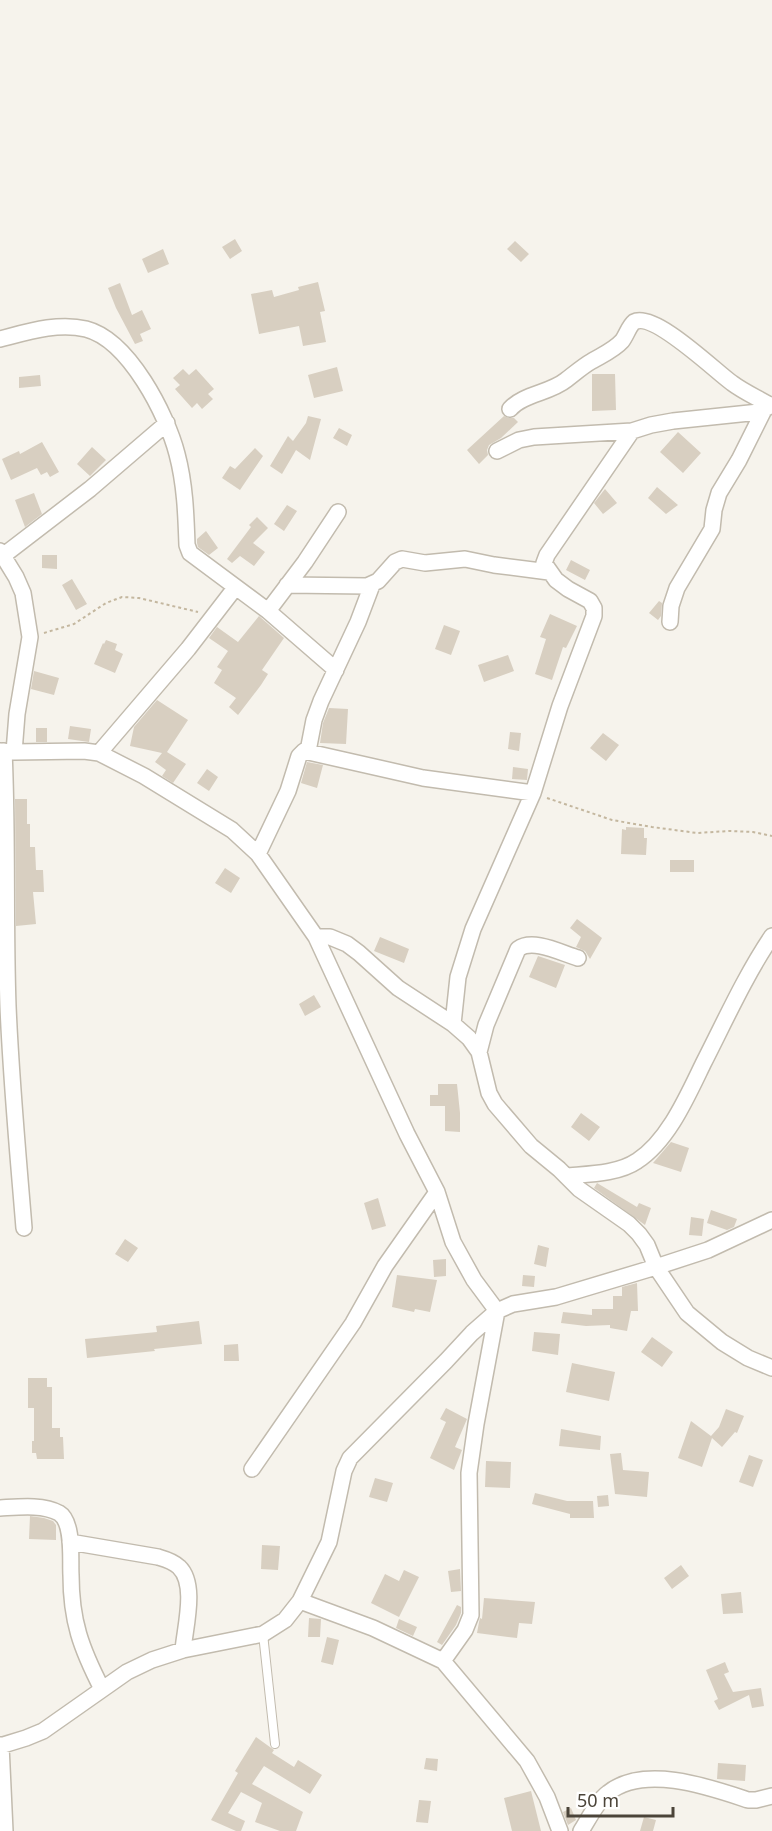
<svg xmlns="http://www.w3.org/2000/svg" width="772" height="1831" font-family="'Noto Sans',sans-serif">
  <rect width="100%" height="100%" fill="#f6f3ec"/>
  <!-- building -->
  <path fill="#d8cfc1" d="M235 239 242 251 230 259 222 247Z
    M515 241 529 254 521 262 507 249Z
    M163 249 169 264 148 273 142 259Z
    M318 282 325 311 320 312 326 342 303 346 299 326 259 334 251 294 272 290 274 297 299 290 298 287Z
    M120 283 132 315 142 310 151 329 140 334 143 341 135 344 116 308 108 288Z
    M337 367 343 391 314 398 308 375Z
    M183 369 189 375 196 369 214 389 208 394 213 399 202 409 197 403 192 408 175 389 180 385 173 378Z
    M592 374H615L616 410 592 411Z
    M40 375 41 386 19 388V377Z
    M308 416 321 419 310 460 296 450 282 474 270 466 288 436 293 441 306 423Z
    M504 416 508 418H514L518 422 501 438 489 445 487 450 488 455 479 464 467 450Z
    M339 428 352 435 347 446 333 438Z
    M678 432 701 453 683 473 660 452Z
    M42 442 59 472 50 477 47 472 41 475 37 468 11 480 2 459 19 451 20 454Z
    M92 447 106 460 90 476 77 464Z
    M255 448 263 456 240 490 222 478 230 466 235 469Z
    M657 487 678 505 666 514 648 498Z
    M605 489 617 503 603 514 594 503Z
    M34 493 42 514 25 527 15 500Z
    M287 505 297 511 284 531 274 524Z
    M257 517 268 528 253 543 265 552 254 566 240 556 232 563 227 559 251 527 249 525Z
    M206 531 218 548 209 555 198 547 197 543V539Z
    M42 555H57V569L42 568Z
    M571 560 590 570 585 580 566 570Z
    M72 579 87 604 76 610 62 585Z
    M659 601 662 603 661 616 658 620 649 613Z
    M550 614 577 626 566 648 563 647 552 680 535 674 546 639 540 637Z
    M259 616 284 638 262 670 268 674 261 685 238 715 229 707 236 698 214 683 222 670 217 667 228 651 209 638 217 627 238 642Z
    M444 625 460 631 451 655 435 649Z
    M106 640 117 644 115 650 123 654 115 673 94 664 103 643 104 644Z
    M508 655 514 671 484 682 478 665Z
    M34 671 59 678 54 695 31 689Z
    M157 700 188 720 167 752 186 764 173 783 162 776 166 770 155 762 162 753 130 746 134 727Z
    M329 708 348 709 346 744 320 743 323 723Z
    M70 726 91 729 89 742 68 739Z
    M36 728H47V742H36Z
    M510 732 521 733 519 751 508 749Z
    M603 733 619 745 606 761 590 748Z
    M307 762 323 765 317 788 301 783Z
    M513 767 528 769 527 780 512 779Z
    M207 769 218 777 209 791 197 783Z
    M15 799H27V824H30V847H35L36 870H43L44 892H33L36 924 16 926Z
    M626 827 644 828V838H647L646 855 621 854 622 829 626 830Z
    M670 860H694V872H670Z
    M225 868 240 878 231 893 215 883Z
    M577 919 602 938 590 959 585 951 576 947 581 937 570 928Z
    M380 937 409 949 404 963 374 951Z
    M538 956 565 965 556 988 529 977Z
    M314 995 321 1007 305 1016 299 1004Z
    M438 1084H457L460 1113V1132L445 1131V1106H430V1095H438Z
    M581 1113 600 1127 589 1141 571 1127Z
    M671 1142 689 1148 681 1172 653 1163Z
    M597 1183 637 1207 639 1203 651 1208 645 1225 594 1188Z
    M378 1198 386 1226 372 1230 364 1203Z
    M711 1210 737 1219 734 1227 727 1230 707 1223Z
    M691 1217 704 1219 702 1236 689 1235Z
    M125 1239 138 1248 128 1262 115 1254Z
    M538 1245 549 1248 546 1267 534 1264Z
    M446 1259V1276L434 1277 433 1260Z
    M397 1275 437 1280 430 1312 415 1309 414 1312 392 1307Z
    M523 1275 535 1276 534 1287 522 1286Z
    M637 1283 638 1311H631L627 1331 610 1328V1325L586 1326 561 1323 563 1312 592 1315V1309H613V1296H622V1287Z
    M199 1321 202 1344 154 1349 155 1351 87 1358 85 1339 157 1332 156 1326Z
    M534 1332 560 1334 558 1355 532 1351Z
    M652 1337 673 1352 662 1367 641 1352Z
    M238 1344 239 1361H224V1345Z
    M572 1363 615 1372 609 1401 566 1392Z
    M28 1378H47V1387H52V1428H60V1437H63L64 1459H37L36 1453H32V1441H34V1408H28Z
    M446 1408 467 1419 455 1447 462 1450 454 1470 430 1458 446 1422 440 1419Z
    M726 1409 744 1416 737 1433 735 1432 722 1447 712 1438 702 1467 678 1458 691 1421 711 1436 719 1427Z
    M561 1429 601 1436 600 1450 559 1446Z
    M621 1453 623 1470 649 1472 647 1497 615 1494 610 1454Z
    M749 1455 763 1460 753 1487 739 1482Z
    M486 1461 511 1462 510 1488 485 1487Z
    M375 1478 393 1483 387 1502 369 1497Z
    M535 1493 567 1501H593L594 1518H570V1514L532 1504Z
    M608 1495 609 1506 598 1507 597 1496Z
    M30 1516 44 1518 53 1521 56 1525V1540L29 1539Z
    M262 1545 280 1546 278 1570 261 1569Z
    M681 1565 689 1576 672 1589 664 1578Z
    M460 1569 461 1591 451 1592 448 1571Z
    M404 1570 419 1577 399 1617 371 1603 385 1574 399 1581Z
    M741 1592 743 1613 723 1614 721 1594Z
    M484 1598 535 1602 532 1624 519 1623 517 1638 477 1633 479 1622 480 1618 482 1619Z
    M457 1605 461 1607V1613L456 1625 442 1645 437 1642Z
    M309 1618 321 1619 320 1637H308Z
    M399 1619 417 1627 413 1636 396 1628Z
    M327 1637 339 1640 333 1665 321 1662Z
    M725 1662 729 1672 724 1674 733 1692 761 1688 764 1706 752 1708 749 1695 719 1710 714 1701 718 1699 706 1670Z
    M256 1737 274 1750 272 1753 294 1767 298 1760 322 1775 310 1794 264 1766 252 1784 303 1812 296 1831H280L255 1822 262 1803 241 1792 228 1813 245 1821 241 1831H236L211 1820 238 1773 235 1771Z
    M426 1758 438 1759 437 1771 424 1769Z
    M718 1763 746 1765 745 1781 717 1779Z
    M531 1791 541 1831H512L504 1798Z
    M419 1800 431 1801 428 1823 416 1822Z
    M571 1808 576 1820 568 1825 563 1812Z
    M644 1817 656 1820 653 1831H640Z"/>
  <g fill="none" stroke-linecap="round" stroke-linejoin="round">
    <defs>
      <path id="lane" d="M263 1634 275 1744"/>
      <path id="street" d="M0 339C27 332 58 322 86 329 129 340 167 415 177 454 185 484 186 515 187 545L190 553 268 611 336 670
        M510 409C523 394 550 393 566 380 574 374 583 366 592 361 602 355 614 350 622 341 626 336 629 326 634 322 654 311 715 371 732 383 744 392 758 398 771 406
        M497 451 519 440 534 437 632 431 651 425 673 421 759 412 772 405
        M0 551 16 577 23 593 30 637 17 714 14 752
        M4 555 90 489 167 423
        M287 585 367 586 378 581 395 562 402 559 425 563 465 559 494 565 549 572
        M268 611 305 562 338 512
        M670 622 671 606 677 588 712 529 714 510 719 493 739 460 764 410
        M0 751 14 752 84 751 99 753 144 776 232 830 258 854 316 937 407 1134 437 1192 453 1242 474 1280 497 1311 476 1424 469 1473 471 1615 465 1630 443 1661
        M4 751C8 836 5 921 8 1006 11 1080 18 1154 24 1228
        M308 751 314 720 321 701 358 622 372 585
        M99 753 188 649 235 588
        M258 854 288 791 299 756 304 751 423 778 533 793
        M316 937H330L347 944 359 953 398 988 453 1024 469 1038 479 1052 489 1093 495 1104 531 1146 559 1169 579 1189 629 1224 639 1234 647 1245 656 1267 687 1313 722 1342 748 1358 772 1368
        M453 1024 458 977 473 929 533 793 560 706 594 616V608L590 601 568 589 556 580 544 563 547 555 632 431
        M479 1052 486 1025 518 949C533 938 561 953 578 958
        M566 1176C588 1174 618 1174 637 1161 668 1141 687 1097 703 1064 725 1021 745 976 772 936
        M252 1469 353 1323 385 1266 437 1192
        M0 1508C18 1507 43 1504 59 1513 74 1522 70 1560 71 1575 71 1621 81 1648 102 1689
        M70 1542 158 1557C165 1559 173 1561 179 1567 197 1584 185 1627 183 1650
        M300 1601 373 1628 443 1661 527 1761 547 1797 560 1831
        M1 1745 5 1831
        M0 1746 26 1738 43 1731 127 1672 152 1660 183 1650 263 1634 285 1620 300 1601 329 1542 344 1471 350 1458 446 1361 472 1333 497 1311 513 1304 556 1297 656 1267 708 1250 772 1220
        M581 1831C588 1820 598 1800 608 1793 644 1764 709 1787 748 1800H756L772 1796"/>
    </defs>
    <!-- lane casing -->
    <use href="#lane" stroke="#c2bbae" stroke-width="10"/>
    <!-- street casing -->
    <use href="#street" stroke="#c2bbae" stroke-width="18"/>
    <!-- path -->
    <path stroke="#c4b79f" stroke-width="2" stroke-dasharray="3 3" stroke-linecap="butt" d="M44 633 74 624 106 603 122 597 139 598 198 612
      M547 798 612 820 652 827 697 833 729 831 753 832 772 836"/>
    <!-- lane -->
    <use href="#lane" stroke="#fff" stroke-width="8"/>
    <!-- street -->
    <use href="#street" stroke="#fff" stroke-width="15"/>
  </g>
  <!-- scale -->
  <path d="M568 1807v9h105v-9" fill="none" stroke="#4b4439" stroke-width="3"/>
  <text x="577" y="1807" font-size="18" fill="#4b4439" stroke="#ffffff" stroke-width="4.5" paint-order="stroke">50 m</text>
</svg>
